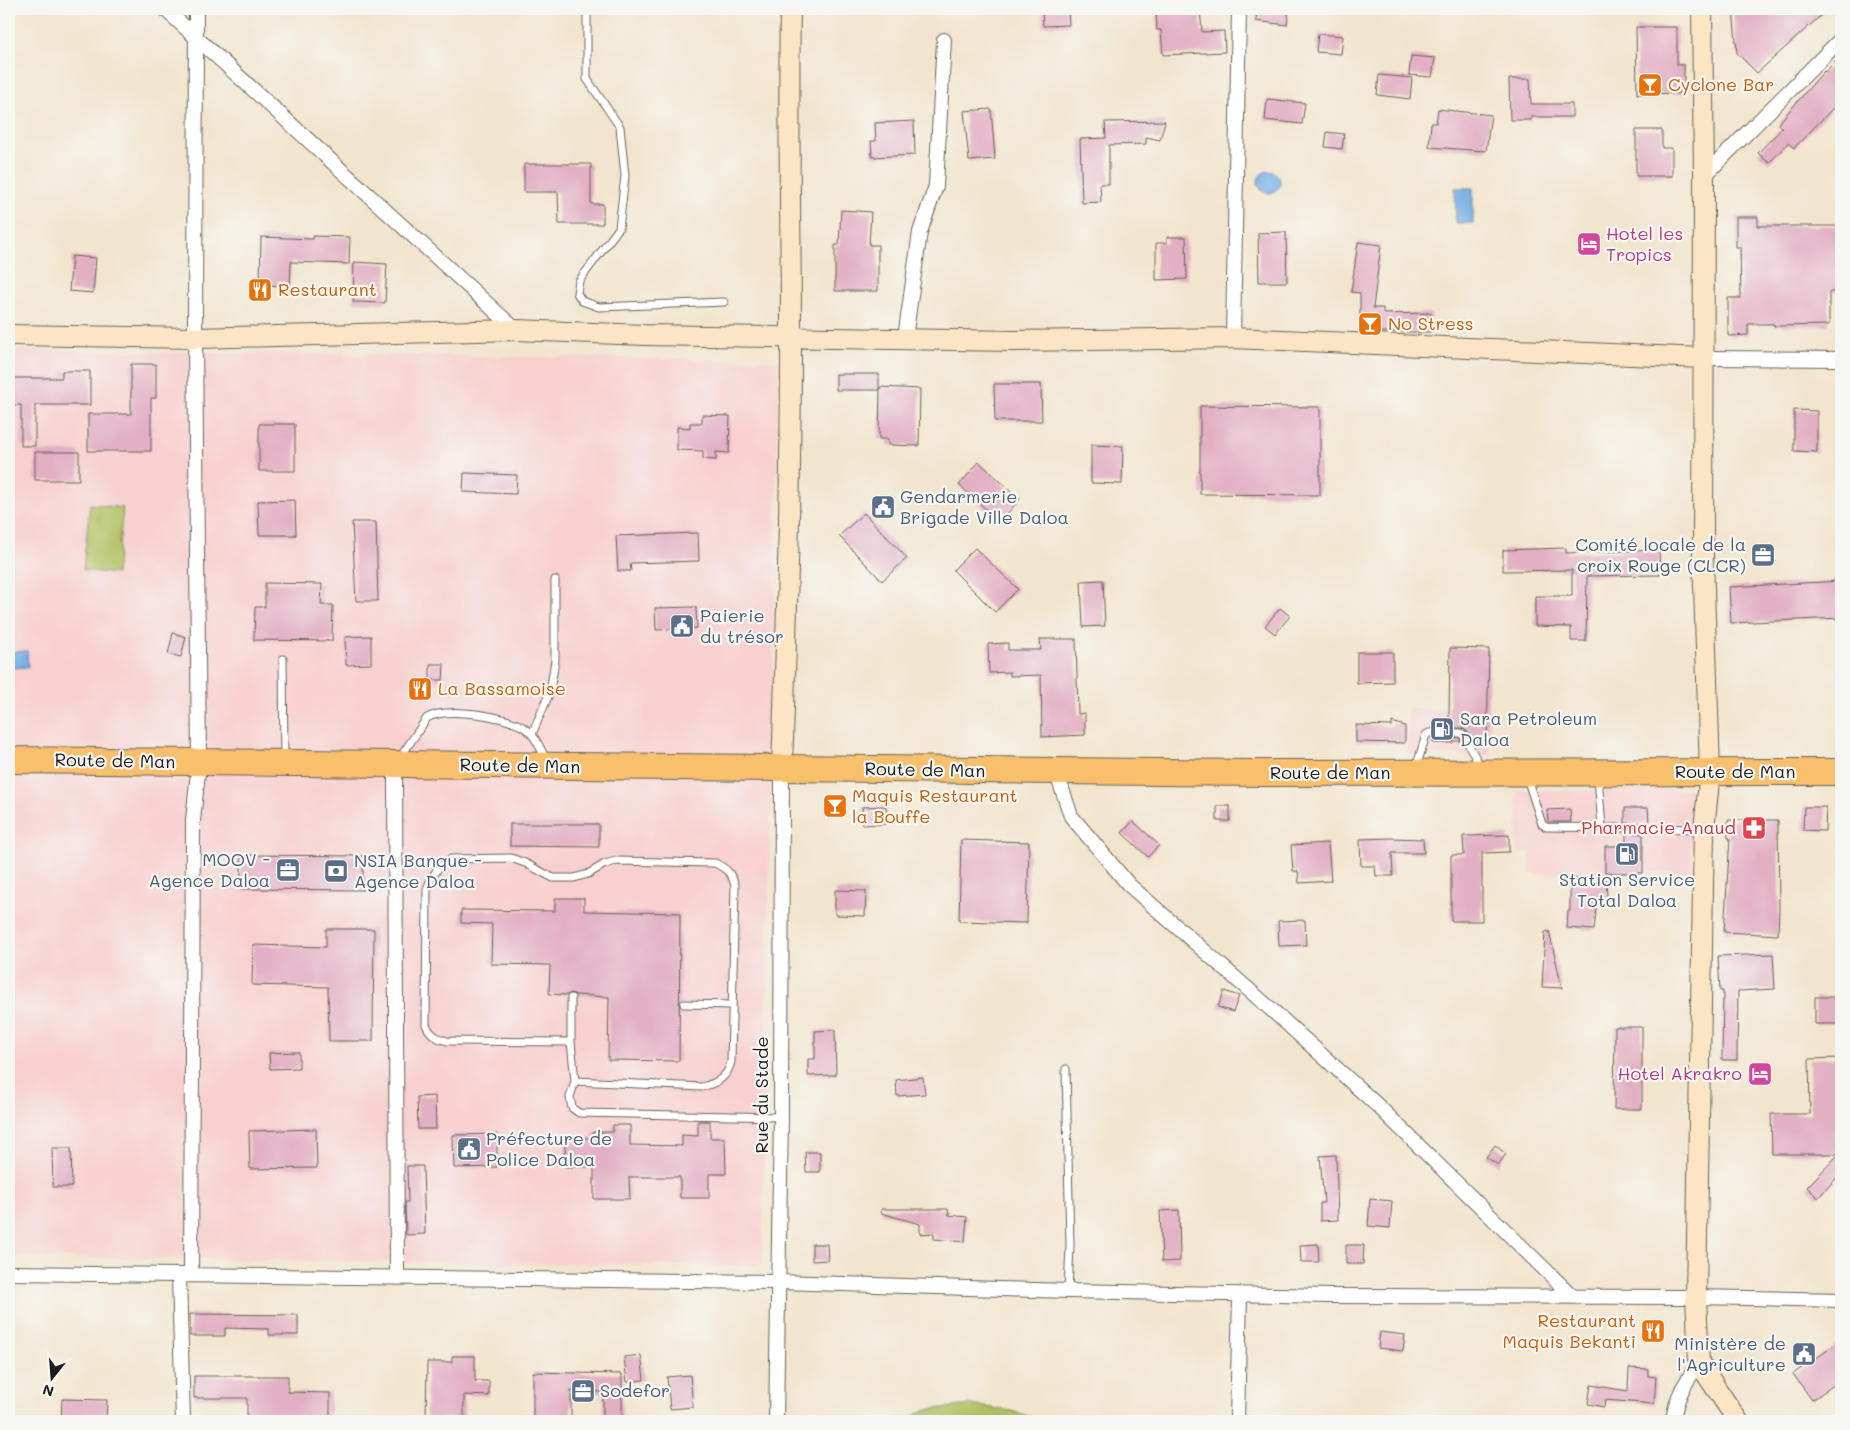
<svg xmlns="http://www.w3.org/2000/svg" width="1850" height="1430" font-family="Mali,sans-serif">
  <rect width="100%" height="100%" fill="#f6f6f2"/>
  <filter id="ink" filterUnits="userSpaceOnUse"><feTurbulence type="fractalNoise" baseFrequency=".02" numOctaves="2"/><feDisplacementMap in="SourceGraphic" scale="10" xChannelSelector="R" yChannelSelector="G"/><feConvolveMatrix kernelMatrix="1 2 1 2 8 2 1 2 1" color-interpolation-filters="sRGB"/></filter>
  <filter id="wash" filterUnits="userSpaceOnUse"><feTurbulence type="fractalNoise" baseFrequency=".0096" numOctaves="4" result="noise"/><feDisplacementMap in="SourceGraphic" scale="20" xChannelSelector="R" yChannelSelector="G"/><feGaussianBlur stdDeviation="1.12" result="paint"/><feColorMatrix in="noise" values="0 0 0 0 0 0 0 0 0 0 0 0 0 0 0 0 0 1.4 0 .05"/><feComposite in="paint" operator="in"/></filter>
  <g filter="url(#wash)">
    <rect width="100%" height="100%" fill="#f2e5cd"/>
    <!-- built -->
    <path fill="#f7d0cf" d="M9 350 779 360 762 1266 9 1257Z
      M1408 708 1491 711 1490 756 1407 754Z
      M1691 789 1692 872 1530 874V853L1518 852 1517 791Z"/>
    <!-- green -->
    <path fill="#b0bf61" stroke="#666e3e" d="M90 504 123 508 116 574 83 570Z
      M971 1405 1012 1411 1044 1421H906L925 1410Z"/>
    <!-- water -->
    <path fill="#74aee4" stroke="#486580" d="M1258 182a11 11 0 1 1 22 0a11 11 0 1 1-22 0Z
      M1455 188H1473V223H1456Z
      M27 651 28 667 9 668V652Z"/>
    <g id="blocks">
      <!-- building -->
      <path fill="#e2afc3" d="M1042 9H1068L1069 25 1043 26Z
        M1156 9H1200L1202 32 1224 31 1225 52 1163 55 1161 30H1157Z
        M1257 9H1289L1287 25 1256 21Z
        M1733 9H1828L1757 73 1737 53Z
        M1636 27H1677V65H1684V93L1637 94Z
        M1318 34 1343 36 1341 54 1316 52Z
        M1411 56 1435 58 1432 77 1409 75Z
        M1841 56V100L1794 148 1788 143 1769 163 1758 153 1782 128 1778 124 1798 101 1824 71 1825 72Z
        M1379 75 1412 78 1410 99 1377 95Z
        M1509 79H1530L1531 104H1572V117H1531V120H1510Z
        M1267 99 1305 103 1302 124 1265 120Z
        M991 109 995 159 969 161 964 111Z
        M1438 109 1491 115 1486 151 1429 147 1431 123H1436Z
        M914 121 915 155 872 157 871 141H876L875 123Z
        M1165 121 1160 140 1146 137V144L1109 145V184H1100L1101 202 1082 203 1080 139 1106 138 1105 122Z
        M1636 130H1662V148H1672V176H1636Z
        M1327 132 1344 134 1342 149 1325 147Z
        M524 164H591V204H603V224H559L558 192H524Z
        M841 210 871 212 869 245H878V291H835V245H839Z
        M1736 217H1758V226H1841V292H1829V325L1774 326V324H1748V335L1728 336V298H1741L1740 247H1736Z
        M1286 232 1287 282H1259L1258 233Z
        M313 236 350 237 349 264 291 262 290 286 260 285 261 237 313 239Z
        M1167 237H1186L1187 279 1156 280V243H1167Z
        M1358 242 1381 245 1373 308H1383V314L1431 313V332H1360V293L1351 292Z
        M72 256 96 258 93 293 69 291Z
        M354 262 387 264 385 303 353 302Z
        M131 364H156V398H151V451H88V414H131Z
        M62 371H90V405H35V446H21V405H9V378H62Z
        M836 374H879V390H836Z
        M994 384H1041L1042 421H995Z
        M880 387 920 389 919 446 888 445V439H879Z
        M1200 406 1320 407V495L1200 494Z
        M1794 410 1817 411V452L1794 451Z
        M702 415 730 416 729 453 716 452V460L703 459V451L677 450V427L690 428V423H702Z
        M259 424H295V471H259Z
        M1091 445 1123 446 1122 484 1091 483Z
        M35 452H79V480H35Z
        M979 462 1020 499 1000 522 959 485Z
        M464 473 517 475 516 494 463 492Z
        M295 500 296 535H259L258 501Z
        M864 513 907 558 882 581 839 536Z
        M352 522H376L378 601H356Z
        M698 533 699 561 630 563 631 571H618L616 536Z
        M975 548 1018 589 995 612 953 570Z
        M1566 548V553L1659 550 1660 575 1587 576 1586 641H1571V627L1535 626V596H1572V570L1503 571V550Z
        M1103 580 1105 626 1083 627 1081 581Z
        M1841 581V618L1731 623 1729 587Z
        M265 583 322 584 321 605H333L332 641 254 640 255 607H265Z
        M696 607 697 628 656 630 655 608Z
        M1280 608 1290 616 1275 634 1265 626Z
        M173 633 186 637 181 657 168 654Z
        M371 636V664L346 665 345 637Z
        M1040 639H1076L1078 714 1085 713V735L1042 737 1041 675 1010 676V672L989 673 988 644 1008 643V650H1041Z
        M1450 648 1489 649 1487 742 1473 741 1468 732 1462 728H1433V720H1449Z
        M1357 652H1393V682L1357 683Z
        M430 664H444L443 680H430Z
        M1392 722 1405 726V743L1356 742V725L1392 726Z
        M1433 738H1459L1461 741H1453V743H1433Z
        M886 806V824L862 825V807Z
        M1217 806H1230V821H1217Z
        M1804 807H1826L1825 831 1803 830Z
        M1625 808H1648L1649 823H1625Z
        M1570 809 1571 822H1548L1547 810Z
        M1728 820H1778L1779 908 1778 935 1724 932 1730 838H1728Z
        M1133 821 1159 845 1148 857 1122 833Z
        M510 824H599V847L510 846Z
        M1626 833 1643 834V873H1605V846H1626Z
        M1509 835V852L1482 853V921H1451V855H1464L1463 836Z
        M1391 838 1423 839 1424 853H1392L1393 876H1376L1375 866H1361L1360 839Z
        M961 840 1029 842 1027 923 959 921Z
        M1328 843 1331 881 1299 883 1298 871H1293L1291 845Z
        M241 855 363 856V890L241 889Z
        M1606 878 1607 900H1597L1594 930 1567 928 1568 911H1570V879Z
        M835 890 866 891 865 916 835 915Z
        M555 898H584V911L680 913 679 1061 608 1060 609 997 576 995 571 993 567 995 549 994 550 965 491 964 492 924 461 923V910L555 911Z
        M1305 920 1306 945 1279 946 1278 921Z
        M326 929H374L373 1041H329L328 987 252 985 253 945 326 947Z
        M1549 931 1562 988 1542 987 1545 932Z
        M1773 954 1775 989 1738 991 1737 1060H1722L1723 991H1720L1718 956Z
        M1224 991 1239 996 1233 1012 1218 1007Z
        M1815 997H1841V1024H1815Z
        M1615 1027H1642V1109H1614Z
        M835 1030 836 1075 808 1076V1059H815V1031Z
        M299 1052V1068L270 1069 269 1053Z
        M1841 1058V1173L1818 1198 1807 1187 1839 1154H1772L1771 1114H1810L1809 1059Z
        M923 1077 925 1094 897 1096 896 1080Z
        M435 1096 436 1129H418L417 1097Z
        M698 1121H710V1138H725L726 1174H709V1198H680V1177H629L630 1199H594V1167H565V1138H593V1132H613V1125H630V1145L682 1146V1135L698 1136Z
        M316 1129 317 1168 250 1169 249 1131Z
        M497 1134V1167L454 1168 453 1135Z
        M1495 1145 1506 1154 1498 1165 1486 1157Z
        M52 1148H71L72 1187H53Z
        M805 1152H820V1172H806Z
        M1336 1155 1338 1220 1320 1221V1203H1324L1320 1156Z
        M407 1166H423L425 1234 406 1235 405 1202H408Z
        M1370 1199 1392 1201 1390 1228 1368 1226Z
        M881 1209H948L949 1215 967 1217 965 1242 934 1239V1233L920 1234V1224L881 1213Z
        M1179 1210 1180 1261 1162 1262 1160 1211Z
        M812 1244H827L828 1260 812 1261Z
        M1318 1244 1319 1262H1301L1300 1245Z
        M1346 1245H1364L1363 1264H1346Z
        M190 1314 298 1315V1335H269V1329L225 1328V1336H190Z
        M1380 1332 1405 1335 1403 1351 1378 1348Z
        M1841 1341V1380L1812 1400 1793 1374Z
        M641 1355 644 1380 627 1382 624 1357Z
        M452 1356H475V1381H489V1396L464 1395V1418H426L427 1362H452Z
        M1629 1368 1648 1369V1376L1656 1377 1654 1404 1605 1400 1604 1407 1588 1404 1591 1385 1628 1391Z
        M533 1372 622 1374V1421H603V1392L571 1391V1421H533Z
        M690 1375 693 1407 670 1409 667 1377Z
        M194 1376H288V1392L330 1393V1421H247V1398H194Z
        M62 1399 107 1400 106 1421H61Z"/>
    </g>
  </g>
  <g filter="url(#ink)">
    <use href="#blocks" fill-opacity="0" stroke="#67625a" stroke-width="1"/>
    <g fill="none" stroke-linecap="round" stroke-linejoin="round">
      <defs>
        <path id="lane" d="M587 9V79L620 127 625 176 619 228 579 281 577 293 582 301 599 307 724 302
          M283 659 284 758
          M532 734 550 692 555 660V580
          M399 759 427 718C447 706 505 716 525 728 535 735 540 748 546 759
          M1416 768 1426 735 1429 733H1461L1464 736 1480 766
          M1527 778 1542 824 1546 827 1704 829
          M1598 778 1602 827
          M571 998V1042L575 1081 570 1097 572 1108 579 1113 781 1117
          M684 1004 732 1005
          M571 1042 447 1041C436 1038 431 1035 426 1025L427 889 431 879 439 867 451 859 511 858 525 863 553 878H574L588 874 605 864 616 861 715 863C727 869 731 873 735 885L731 1062C727 1078 717 1083 702 1087L575 1081
          M1066 1069 1070 1245 1068 1291"/>
        <path id="street" d="M165 9 516 330
          M1704 176 1841 39
          M905 338 920 232 936 186 944 40
          M1233 338 1239 9
          M1703 358 1841 359
          M395 764 397 1278
          M1056 771 1071 816 1129 885 1273 1011 1378 1106 1573 1297
          M9 1273 779 1282 1068 1291 1330 1296 1696 1297 1841 1300
          M179 1275 183 1421
          M191 1275 193 821 199 762 195 338 196 9
          M776 1421 781 1117 782 768
          M1237 1421 1240 1295
          M1673 1421C1676 1396 1685 1383 1699 1363"/>
        <path id="secondary" d="M1702 9 1704 176 1703 556 1710 772 1704 829 1696 1297 1699 1363 1738 1421
          M9 335 195 338 516 330 645 335 1014 341 1233 338 1703 358
          M782 768C787 625 791 481 791 337 791 228 788 118 790 9"/>
        <path id="highway" d="M9 760 1253 773 1841 772"/>
      </defs>
      <!-- lane casing -->
      <use href="#lane" stroke="#67625a" stroke-width="9"/>
      <!-- street casing -->
      <use href="#street" stroke="#67625a" stroke-width="16"/>
      <!-- secondary casing -->
      <use href="#secondary" stroke="#67625a" stroke-width="22"/>
      <!-- highway casing -->
      <use href="#highway" stroke="#67625a" stroke-width="28"/>
      <!-- lane -->
      <use href="#lane" stroke="#fff" stroke-width="7"/>
      <!-- street -->
      <use href="#street" stroke="#fff" stroke-width="14"/>
      <!-- secondary -->
      <use href="#secondary" stroke="#fce5c4" stroke-width="20"/>
      <!-- highway -->
      <use href="#highway" stroke="#f8bf6c" stroke-width="26"/>
    </g>
  </g>
  <!-- icons -->
  <defs>
    <symbol id="bar-square" viewBox="-11 -11 22 22"><rect x="-9" y="-9" width="18" height="18" rx="4" fill="#e8710a" stroke="#f6f6f2"/><path d="M-6-5H6L.8 .8V4.5H3.5V6h-7V4.5H-.8V.8Z" fill="#fff"/></symbol>
    <symbol id="hotel-square" viewBox="-11 -11 22 22"><rect x="-9" y="-9" width="18" height="18" rx="4" fill="#d1479c" stroke="#f6f6f2"/><path d="M-6-4.5h1.5V1H6V5H4.5V3h-9V5H-6ZM-4 0a1.8 1.8 0 1 1 3.6 0ZM.5 0V-2.5h3Q6-2.5 6 0Z" fill="#fff"/></symbol>
    <symbol id="restaurant-square" viewBox="-11 -11 22 22"><rect x="-9" y="-9" width="18" height="18" rx="4" fill="#e8710a" stroke="#f6f6f2"/><path d="M-5-6h1v4h1v-4h1v4h1v-4h1v5L-1.5 .5V6h-2V.5L-5-1ZM5-6V6H3V1.5H1.5Q1.5-4 5-6Z" fill="#fff"/></symbol>
    <symbol id="civic-square" viewBox="-11 -11 22 22"><rect x="-9" y="-9" width="18" height="18" rx="4" fill="#5c6f8a" stroke="#f6f6f2"/><path d="M-.6-6.5H3V-4.5H.6V-3L4-1V1h2V6H-6V1h2V-1L-.6-3ZM-1.2 2.5V6h2.4V2.5Z" fill="#fff"/></symbol>
    <symbol id="office-square" viewBox="-11 -11 22 22"><rect x="-9" y="-9" width="18" height="18" rx="4" fill="#5c6f8a" stroke="#f6f6f2"/><path d="M-6-3h4V-5.5h4V-3h4V5H-6ZM-1-4.5V-3h2v-1.5ZM-6 0V1H6V0Z" fill="#fff"/></symbol>
    <symbol id="fuel-square" viewBox="-11 -11 22 22"><rect x="-9" y="-9" width="18" height="18" rx="4" fill="#5c6f8a" stroke="#f6f6f2"/><path d="M-5.5-6h7V0h2V4h1.3V-2.5L3-4.5l.8-.8L6-3V5H2.5V1h-1V6h-7ZM-4.2-4.7v3.2H.2V-4.7Z" fill="#fff"/></symbol>
    <symbol id="pharmacy-square" viewBox="-11 -11 22 22"><rect x="-9" y="-9" width="18" height="18" rx="4" fill="#e0444e" stroke="#f6f6f2"/><path d="M-2-6h4v4h4v4h-4v4h-4v-4h-4v-4h4Z" fill="#fff"/></symbol>
    <symbol id="bank-square" viewBox="-11 -11 22 22"><rect x="-9" y="-9" width="18" height="18" rx="4" fill="#5c6f8a" stroke="#f6f6f2"/><path d="M-6-4H6V4H-6ZM0-2.3a2.3 2.3 0 1 0 0 4.6a2.3 2.3 0 1 0 0-4.6Z" fill="#fff"/></symbol>
  </defs>
  <g fill-rule="evenodd">
    <use href="#bar-square" x="1636" y="71" width="28" height="28"/>
    <use href="#hotel-square" x="1575" y="230" width="28" height="28"/>
    <use href="#restaurant-square" x="246" y="276" width="28" height="28"/>
    <use href="#bar-square" x="1356" y="310" width="28" height="28"/>
    <use href="#civic-square" x="869" y="493" width="28" height="28"/>
    <use href="#office-square" x="1749" y="541" width="28" height="28"/>
    <use href="#civic-square" x="668" y="612" width="28" height="28"/>
    <use href="#restaurant-square" x="406" y="675" width="28" height="28"/>
    <use href="#fuel-square" x="1428" y="715" width="28" height="28"/>
    <use href="#bar-square" x="821" y="792" width="28" height="28"/>
    <use href="#pharmacy-square" x="1740" y="814" width="28" height="28"/>
    <use href="#fuel-square" x="1613" y="840" width="28" height="28"/>
    <use href="#office-square" x="274" y="856" width="28" height="28"/>
    <use href="#bank-square" x="322" y="857" width="28" height="28"/>
    <use href="#hotel-square" x="1746" y="1060" width="28" height="28"/>
    <use href="#civic-square" x="455" y="1135" width="28" height="28"/>
    <use href="#restaurant-square" x="1639" y="1317" width="28" height="28"/>
    <use href="#civic-square" x="1790" y="1340" width="28" height="28"/>
    <use href="#office-square" x="569" y="1377" width="28" height="28"/>
  </g>
  <g text-anchor="middle" stroke-width="4.5" stroke-linejoin="round" paint-order="stroke">
    <!-- food labels -->
    <g font-size="18" fill="#c56008" stroke="#f6f6f2" text-anchor="start">
      <text x="1668" y="91">Cyclone Bar</text>
      <text x="278" y="296">Restaurant</text>
      <text x="1388" y="330">No Stress</text>
      <text x="438" y="695">La Bassamoise</text>
      <text x="852" y="802">Maquis Restaurant<tspan x="852" dy="21">la Bouffe</tspan></text>
      <text x="1636" y="1327" text-anchor="end">Restaurant<tspan x="1636" dy="21">Maquis Bekanti</tspan></text>
    </g>
    <!-- hotel labels -->
    <g font-size="18" fill="#b23c85" stroke="#f6f6f2" text-anchor="start">
      <text x="1606" y="240">Hotel les<tspan x="1606" dy="21">Tropics</tspan></text>
      <text x="1742" y="1080" text-anchor="end">Hotel Akrakro</text>
    </g>
    <!-- service labels -->
    <g font-size="18" fill="#4e5e75" stroke="#f6f6f2" text-anchor="start">
      <text x="900" y="503">Gendarmerie<tspan x="900" dy="21">Brigade Ville Daloa</tspan></text>
      <text x="1746" y="551" text-anchor="end">Comité locale de la<tspan x="1746" dy="21">croix Rouge (CLCR)</tspan></text>
      <text x="700" y="622">Paierie<tspan x="700" dy="21">du trésor</tspan></text>
      <text x="1460" y="725">Sara Petroleum<tspan x="1460" dy="21">Daloa</tspan></text>
      <text x="270" y="866" text-anchor="end">MOOV -<tspan x="270" dy="21">Agence Daloa</tspan></text>
      <text x="354" y="867">NSIA Banque -<tspan x="354" dy="21">Agence Daloa</tspan></text>
      <text x="1627" y="886" text-anchor="middle">Station Service<tspan x="1627" dy="21">Total Daloa</tspan></text>
      <text x="486" y="1145">Préfecture de<tspan x="486" dy="21">Police Daloa</tspan></text>
      <text x="1786" y="1350" text-anchor="end">Ministère de<tspan x="1786" dy="21">l'Agriculture</tspan></text>
      <text x="600" y="1397">Sodefor</text>
    </g>
    <!-- street labels -->
    <g font-size="18" fill="#1c1c1c" stroke="#f6f6f2">
      <text transform="translate(115 761) rotate(1)" y="6">Route de Man</text>
      <text transform="translate(520 766) rotate(1)" y="6">Route de Man</text>
      <text transform="translate(925 770) rotate(1)" y="6">Route de Man</text>
      <text x="1735" y="778">Route de Man</text>
      <text x="1330" y="779">Route de Man</text>
      <text transform="translate(762 1095) rotate(-90)" y="6">Rue du Stade</text>
    </g>
    <!-- health labels -->
    <g font-size="18" fill="#be3a42" stroke="#f6f6f2" text-anchor="end">
      <text x="1736" y="834">Pharmacie Anaud</text>
    </g>
  </g>
  <!-- margin -->
  <rect width="1850" height="1430" fill="none" stroke="#f6f6f2" stroke-width="30"/>
  <!-- north arrow -->
  <g transform="translate(52 1378) rotate(197)" stroke="#f6f6f2" stroke-width="4" paint-order="stroke">
  <path d="M0-4L9 19L0 12L-9 19Z" fill="#1c1c1c"/>
  <text y="-8" font-size="14" font-weight="bold" text-anchor="middle" fill="#1c1c1c">N</text>
  </g>
</svg>
